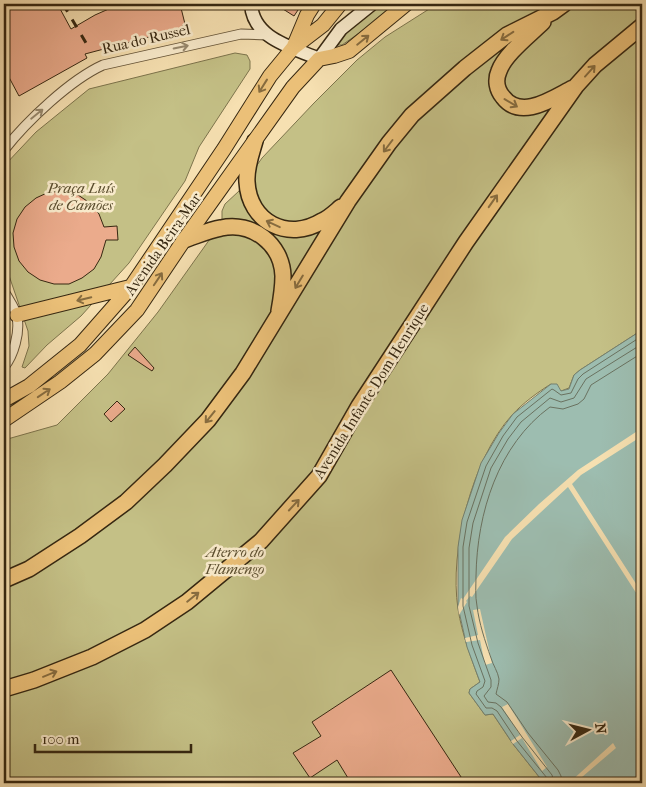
<svg xmlns="http://www.w3.org/2000/svg" width="646" height="787" font-family="'IM FELL French Canon',serif">
  <rect width="100%" height="100%" fill="#f6e0b1"/>
  <filter id="stains"><feTurbulence type="fractalNoise" baseFrequency=".004" numOctaves="4"/><feColorMatrix values="0 0 0 0 .2 0 0 0 0 .09 0 0 0 0 .02 0 0 0 .5 -.17"/></filter>
  <radialGradient id="worn" r=".72"><stop offset=".6" stop-color="#630" stop-opacity="0"/><stop offset="1" stop-color="#630" stop-opacity=".3"/></radialGradient>
  <!-- green -->
  <path fill="#c4c086" stroke="#7d744c" d="M382 4H401L342 45H336L352 27Z
    M437 4H642V330L580 370 574 375 569 388 561 391 551 384C538 392 523 403 512 415 472 459 449 550 458 609 462 634 471 658 480 682L470 689 469 693 485 715 493 714 513 744 544 783H4V440L57 425 108 374 158 312 222 222V211L225 204 239 191 262 158 314 103 357 60 385 37Z
    M235 53 247 55 250 61V69L199 147 185 181 129 263 81 316 47 345 25 368 22 367 29 346 28 331 4 261V166L36 132 89 89Z"/>
  <!-- water -->
  <path fill="#9dbdb0" stroke="#748170" d="M642 330V783H544L513 744 493 714 485 715 469 693 470 689 480 682 467 647 458 607V547L462 520 481 463 499 433 513 414 551 384H557L561 391 569 389 574 375 580 370Z"/>
  <!-- pier -->
  <path fill="#f6e0b1" d="M642 428V436L581 475 572 484 642 593V602L568 487 512 539 472 597 470 596 466 601 467 602 459 615 458 607 461 598 463 599 505 537 539 504 578 470Z
    M480 609 492 663 485 665 480 640 466 642 465 638 478 635 473 610Z
    M508 704 547 767 542 771 522 738 513 744 511 741 520 735 502 707Z
    M613 743 616 748 575 783H569Z"/>
  <g fill="none" stroke-linecap="round" stroke-linejoin="round">
    <!-- shore -->
    <path stroke="#6a7260" stroke-width="1" d="M548 783 547 778 517 741 497 711 492 708H486L476 694 477 691 483 687 485 681 472 645 463 606V547L467 522 486 466 503 436 517 417 552 389 554 390 561 395 571 393 578 379 583 374 642 336
      M554 783 552 775 522 737 501 707 496 703 488 702 484 696 491 687V680L478 643 469 606V548L473 523 491 468 508 439 521 422 550 398 561 402 574 398 586 379 642 344
      M562 783 561 776 558 770 528 733 507 702 496 694C497 689 499 684 499 679 498 672 493 665 491 658 485 641 479 623 477 606 475 596 476 585 476 576 477 513 498 445 550 407L563 409 578 404 584 399 591 385 642 353"/>
  </g>
  <!-- building -->
  <path fill="#ebab8c" stroke="#362711" d="M4 4H53L54 7 58 5 71 29 95 15 120 4H180L185 24 182 26 183 28 85 54 87 58 19 96 4 68Z
    M275 4H302L294 16Z
    M49 192H64L78 195 90 203 99 214 104 227 117 226 118 240H106L101 257 94 269 82 278 69 284H54L40 280 28 272 19 261 14 247 13 233 17 219 25 207 36 198Z
    M135 347 154 368 152 371 128 355Z
    M117 401 125 409 111 422 104 414Z
    M391 670 465 783H351L337 760 310 778 293 753 321 736 312 722Z"/>
  <g fill="none" stroke-linecap="round" stroke-linejoin="round">
    <defs>
      <path id="minor" d="M4 150C27 121 70 80 103 65L241 34 267 35
        M4 291C8 299 16 309 17 317 20 332 14 355 4 367"/>
      <path id="secondary" d="M251 4C253 39 292 47 319 59L341 29 372 4"/>
      <path id="primary" d="M294 46 307 15 314 4
        M17 315 130 287
        M4 400 29 386 80 345 131 287 224 149 270 76 293 48 323 25 340 4
        M4 420 60 382 95 354 137 310 184 240 293 87 319 59 334 56 349 51 406 4"/>
      <path id="trunk" d="M543 22C530 35 505 54 499 71 495 80 497 90 503 97 521 121 553 98 573 88
        M255 141C251 155 246 168 247 182 249 222 288 242 322 221 329 218 335 212 341 207
        M184 240C196 236 209 230 221 228 252 221 282 244 283 276 283 287 281 300 279 311
        M4 580 29 569 80 536 126 502 165 465 208 420 243 373 348 201 389 143 412 115 465 68 507 35 553 12 564 4
        M4 689 34 680 92 657 145 630 187 602 261 541 319 476 359 406 466 242 576 86 595 65 642 26"/>
    </defs>
    <!-- minor casing -->
    <use href="#minor" stroke="#665539" stroke-width="11"/>
    <!-- secondary casing -->
    <use href="#secondary" stroke="#362711" stroke-width="15"/>
    <!-- primary casing -->
    <use href="#primary" stroke="#362711" stroke-width="16"/>
    <!-- trunk casing -->
    <use href="#trunk" stroke="#362711" stroke-width="18"/>
    <!-- minor -->
    <use href="#minor" stroke="#f9ebcc" stroke-width="9"/>
    <!-- secondary -->
    <use href="#secondary" stroke="#f9ebcc" stroke-width="12"/>
    <!-- primary -->
    <use href="#primary" stroke="#ebc078" stroke-width="14"/>
    <!-- trunk -->
    <use href="#trunk" stroke="#ebc078" stroke-width="15"/>
    <!-- rail -->
    <path stroke="#362711" stroke-width="3" stroke-dasharray="9 9" stroke-linecap="butt" d="M63 4 89 48"/>
  </g>
  <!-- one-way arrows -->
  <defs><path id="oneway-shaft" d="M-6 0H5M1.5-3L5.5 0L1.5 3" fill="none" stroke-width="1.6" stroke-linecap="round" stroke-linejoin="round" transform="scale(1.25)"/></defs>
  <g stroke="#876c3f">
    <use href="#oneway-shaft" transform="translate(507 36) rotate(147)"/>
    <use href="#oneway-shaft" transform="translate(363 40) rotate(-39)"/>
    <use href="#oneway-shaft" transform="translate(590 71) rotate(-48)"/>
    <use href="#oneway-shaft" transform="translate(263 86) rotate(122)"/>
    <use href="#oneway-shaft" transform="translate(511 103) rotate(31)"/>
    <use href="#oneway-shaft" transform="translate(388 146) rotate(127)"/>
    <use href="#oneway-shaft" transform="translate(493 201) rotate(-55)"/>
    <use href="#oneway-shaft" transform="translate(273 224) rotate(-155)"/>
    <use href="#oneway-shaft" transform="translate(158 279) rotate(-56)"/>
    <use href="#oneway-shaft" transform="translate(299 282) rotate(121)"/>
    <use href="#oneway-shaft" transform="translate(84 299) rotate(166)"/>
    <use href="#oneway-shaft" transform="translate(44 393) rotate(-34)"/>
    <use href="#oneway-shaft" transform="translate(210 417) rotate(129)"/>
    <use href="#oneway-shaft" transform="translate(294 505) rotate(-47)"/>
    <use href="#oneway-shaft" transform="translate(193 597) rotate(-39)"/>
    <use href="#oneway-shaft" transform="translate(50 674) rotate(-22)"/>
  </g>
  <g stroke="#98896e">
    <use href="#oneway-shaft" transform="translate(181 47) rotate(-12)"/>
    <use href="#oneway-shaft" transform="translate(37 114) rotate(-39)"/>
  </g>
  <g text-anchor="middle" stroke-width="5" stroke-linejoin="round" paint-order="stroke">
    <!-- street labels -->
    <g font-size="15" fill="#362711" stroke="#f9ebcc">
      <text transform="translate(146 39) rotate(-13)" y="5">Rua do Russel</text>
      <text transform="translate(163 244) rotate(-55)" y="5">Avenida Beira-Mar</text>
      <text transform="translate(371 391) rotate(-58)" y="5">Avenida Infante Dom Henrique</text>
    </g>
    <!-- park labels -->
    <g font-size="15" font-style="italic" fill="#5a4d2e" stroke="#f9ebcc">
      <text x="81" y="193">Praça Luís<tspan x="81" dy="17">de Camões</tspan></text>
      <text x="235" y="557">Aterro do<tspan x="235" dy="17">Flamengo</tspan></text>
    </g>
  </g>
  <!-- margin -->
  <rect width="646" height="787" fill="none" stroke="#f6e0b1" stroke-width="20"/>
  <rect x="5" y="5" width="636" height="777" fill="none" stroke="#362711" stroke-width="2.5"/>
  <rect x="10" y="10" width="626" height="767" fill="none" stroke="#362711"/>
  <!-- north arrow -->
  <g transform="translate(588 730) rotate(83)" stroke="#f9ebcc" stroke-width="4" paint-order="stroke">
  <path d="M0-4L9 19L0 12L-9 19Z" fill="#362711"/>
  <text y="-8" font-size="14" font-weight="bold" text-anchor="middle" fill="#362711">N</text>
  </g>
  <!-- scale -->
  <path d="M35 744v8h156v-8" fill="none" stroke="#362711" stroke-width="2.5"/>
  <text x="42" y="744" font-size="15" fill="#362711" stroke="#f9ebcc" stroke-width="4" paint-order="stroke">100 m</text>
  <rect width="100%" height="100%" filter="url(#stains)"/>
  <rect width="100%" height="100%" fill="url(#worn)"/>
</svg>
